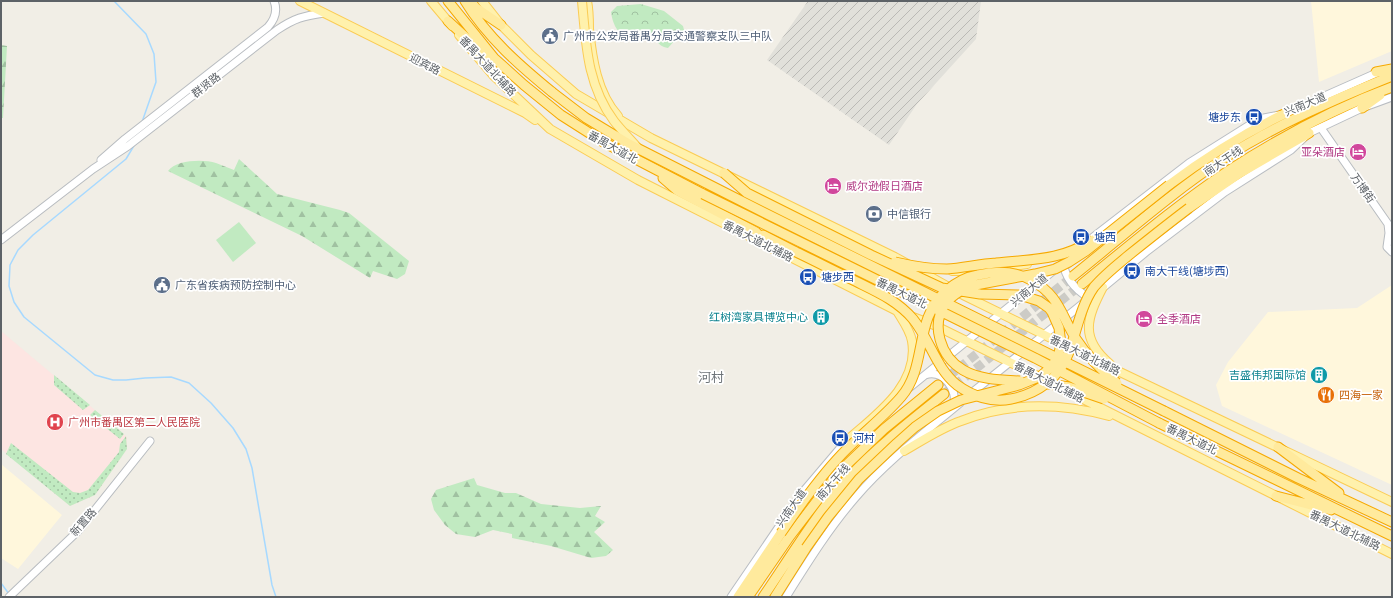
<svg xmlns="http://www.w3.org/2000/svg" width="1393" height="598" font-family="Ubuntu,'Noto Sans SC',sans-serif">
  <defs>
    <pattern id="industrial-furrows" width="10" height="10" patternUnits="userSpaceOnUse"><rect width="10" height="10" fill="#e1e0da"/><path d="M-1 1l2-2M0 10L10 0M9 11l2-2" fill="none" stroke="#bab9b5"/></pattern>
    <pattern id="grass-dots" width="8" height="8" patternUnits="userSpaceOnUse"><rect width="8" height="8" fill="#c1eac1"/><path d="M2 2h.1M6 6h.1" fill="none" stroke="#a0c1a1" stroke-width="1.8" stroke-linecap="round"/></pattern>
    <pattern id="forest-firs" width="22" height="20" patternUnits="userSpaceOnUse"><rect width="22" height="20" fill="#c1eac1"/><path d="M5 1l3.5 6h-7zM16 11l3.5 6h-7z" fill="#a0c1a1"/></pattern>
    <pattern id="park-crowns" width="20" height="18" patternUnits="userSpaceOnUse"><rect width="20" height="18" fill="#c1eac1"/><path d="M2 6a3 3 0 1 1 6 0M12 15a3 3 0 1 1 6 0" fill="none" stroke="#a0c1a1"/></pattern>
  </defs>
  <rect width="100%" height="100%" fill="#f1eee6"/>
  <!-- commercial -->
  <path fill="#fff7dc" d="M1311 1H1392V51L1319 82Z
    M1392 285V485L1222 406 1216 385 1228 362 1268 312 1357 308Z
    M1 464 62 515 18 569 1 558Z"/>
  <!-- industrial -->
  <path fill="url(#industrial-furrows)" d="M808 1H981L976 39 917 104 889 145 767 60Z"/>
  <!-- medical -->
  <path fill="#fde5e2" d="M1 331 127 437V449L95 495 70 506 1 449Z"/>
  <!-- grass -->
  <path fill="url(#grass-dots)" d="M54 375 90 405 83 410 54 385Z
    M95 410 124 434 120 439 90 415Z
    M126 436 127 449 95 495 70 506 6 454 11 443 73 492 80 493 88 490 119 452 120 444Z"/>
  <!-- forest -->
  <path fill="url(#forest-firs)" d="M1 45 7 46 3 118H1Z
    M239 159 277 194 340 210 349 213 409 261 405 274 397 279 373 271 370 278 302 236 168 171C176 160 203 159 216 163 222 165 228 168 234 170Z
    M474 478 477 485 505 493H516L541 504 580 508 601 506 595 516 605 522 594 532 613 550 606 556 591 558 551 546 512 538V534L493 530 475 537 456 534 445 525 434 510 431 499 436 490Z"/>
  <!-- park -->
  <path fill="url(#park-crowns)" d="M641 4 664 11 683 26 684 30 668 48C656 46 657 37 648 34 640 31 634 35 626 35 616 34 612 20 611 12L617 6Z"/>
  <!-- pitch -->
  <path fill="#c1eac1" d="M239 222 256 243 233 262 216 240Z"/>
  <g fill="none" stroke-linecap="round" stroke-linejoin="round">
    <!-- stream -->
    <path stroke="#a7d9ff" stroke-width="1.5" d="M114 1 146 34 154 54 156 82 142 122
      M135 144 126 159 33 235 18 250 10 265 9 286 14 302 24 317 95 375 113 380H126L145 378 171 377 189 383 211 403 233 428 246 449 252 468 272 585 276 597
      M1 583 9 594"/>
    <!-- trunk-tunnel -->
    <path stroke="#cccbc6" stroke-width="9" stroke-dasharray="9 4.5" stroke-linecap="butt" d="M938 385 1073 276
      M944 394 1082 284"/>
    <defs>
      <path id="tertiary" d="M1321 128 1388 224 1389 233 1387 247 1392 252
        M101 160 125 139 268 27C275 19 278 11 274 1
        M1 240 93 169 128 146 277 30C295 18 303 16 324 13
        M9 597 78 531 150 441"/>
      <path id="secondary" d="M1088 241 1189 163 1259 119 1284 114 1381 71
        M1063 262C1065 278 1076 290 1089 298
        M1100 290 1146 252 1225 192 1291 150 1309 133 1362 108 1392 97
        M925 375C943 369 959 390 953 406
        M909 388 1053 271
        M969 395 1086 301
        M731 597 802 493 847 440
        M786 597C808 562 829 528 856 497 886 462 924 433 960 403"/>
      <path id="primary" d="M300 1 525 113 535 120
        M431 1 452 26
        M482 1 501 25 531 55 576 94 651 138 895 257 963 295 1120 372 1392 502
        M587 1C589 10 589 19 589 29 592 58 597 93 618 116
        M459 35 493 75 550 129 638 180 897 311 934 325 1044 379
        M952 271H979L1027 264
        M1103 287C1087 318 1079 338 1110 364
        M1057 386 1392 554
        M844 443C873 417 920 386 912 341 910 330 903 321 897 311
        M904 451C923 440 941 428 961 421 1009 402 1060 403 1109 416"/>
      <path id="trunk" d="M448 1 494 58 524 85 561 115 605 143 703 194
        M465 1C487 37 519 65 552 92
        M470 1 476 8 501 25
        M448 21 485 55
        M1376 72 1392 69
        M1362 108 1380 95
        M663 178 678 191 756 232 771 248
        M1169 185C1205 158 1243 134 1284 114
        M1189 208 1240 173 1309 133
        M763 235 796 252
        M1073 276C1123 236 1172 192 1226 157 1278 124 1335 99 1392 76
        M1082 284C1130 245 1177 205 1228 171 1279 138 1335 108 1392 87
        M1164 411 1298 478 1392 522
        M1159 423 1392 536
        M1278 447 1339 493
        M1276 496 1331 510
        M738 597 781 533
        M748 597 790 536 839 472 884 429 938 385
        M763 597C791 556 817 513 850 476 878 446 912 420 944 394
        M775 597 806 548"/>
    </defs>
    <!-- tertiary casing -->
    <use href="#tertiary" stroke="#b8bcc0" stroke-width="9"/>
    <!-- secondary casing -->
    <use href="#secondary" stroke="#b9bdc2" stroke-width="9"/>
    <!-- primary casing -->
    <use href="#primary" stroke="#fbcc54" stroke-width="10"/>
    <!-- trunk casing -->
    <use href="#trunk" stroke="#f6a900" stroke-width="11"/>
    <!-- tertiary -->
    <use href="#tertiary" stroke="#fff" stroke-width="7"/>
    <!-- secondary -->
    <use href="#secondary" stroke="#fff" stroke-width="7"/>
    <!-- primary -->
    <use href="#primary" stroke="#fff1ac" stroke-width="8"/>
    <!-- trunk -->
    <use href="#trunk" stroke="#ffea9d" stroke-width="9"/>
    <defs>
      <path id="primary-bridge" d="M582 1C586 44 587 85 614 121 621 130 629 138 637 147"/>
      <path id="trunk-bridge" d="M552 92 586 118 629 144 769 215 1164 411
        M724 173 747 193 871 255 942 288 980 294 1020 295 1039 301 1049 308 1052 312 1059 328 1061 344 1059 353 1053 365 1041 376 1019 385 961 400 938 411 915 427 897 443 859 479 828 517 806 548
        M703 194 1035 358 1159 423
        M796 252C815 261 834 271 853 280 875 291 897 300 913 319 930 340 936 368 957 385 972 396 992 403 1011 399 1037 394 1060 378 1069 352 1077 331 1080 307 1094 287 1104 275 1117 265 1129 255 1149 239 1169 223 1189 208
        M895 262C912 266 929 269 947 269 963 268 979 264 996 263 1034 259 1059 261 1093 240
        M1020 381C1002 380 980 380 963 370 941 357 929 324 947 302 953 294 962 290 970 286L1035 274 1055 269 1069 262 1086 251 1169 185
        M1043 383 1069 387 1104 399
        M781 533C800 505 819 478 842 454 861 434 883 418 901 397 928 366 913 320 946 291 955 283 966 277 978 275 995 271 1015 271 1031 280 1059 295 1061 315 1076 339 1087 356 1101 370 1117 383"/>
    </defs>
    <!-- primary-bridge casing -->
    <use href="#primary-bridge" stroke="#fbcc54" stroke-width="10" stroke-linecap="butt"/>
    <!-- trunk-bridge casing -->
    <use href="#trunk-bridge" stroke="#f6a900" stroke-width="11" stroke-linecap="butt"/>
    <!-- primary-bridge -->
    <use href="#primary-bridge" stroke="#fff1ac" stroke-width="8"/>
    <!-- trunk-bridge -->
    <use href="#trunk-bridge" stroke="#ffea9d" stroke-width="9"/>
  </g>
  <!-- icons -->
  <defs>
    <symbol id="civic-disc" viewBox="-11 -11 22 22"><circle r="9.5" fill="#5c6f8a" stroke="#fff"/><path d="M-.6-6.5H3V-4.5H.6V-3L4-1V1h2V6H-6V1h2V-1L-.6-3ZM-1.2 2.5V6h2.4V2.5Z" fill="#fff"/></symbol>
    <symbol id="bus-disc" viewBox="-11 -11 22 22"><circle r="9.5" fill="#1a4fb4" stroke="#fff"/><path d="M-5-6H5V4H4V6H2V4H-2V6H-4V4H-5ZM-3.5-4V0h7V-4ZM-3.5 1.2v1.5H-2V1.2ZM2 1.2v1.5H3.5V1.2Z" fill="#fff"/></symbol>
    <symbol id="hotel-disc" viewBox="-11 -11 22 22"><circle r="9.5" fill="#d1479c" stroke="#fff"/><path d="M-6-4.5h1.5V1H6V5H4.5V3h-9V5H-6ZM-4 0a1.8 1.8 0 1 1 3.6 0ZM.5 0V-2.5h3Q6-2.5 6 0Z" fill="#fff"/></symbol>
    <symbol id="bank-disc" viewBox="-11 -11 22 22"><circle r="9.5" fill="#5c6f8a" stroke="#fff"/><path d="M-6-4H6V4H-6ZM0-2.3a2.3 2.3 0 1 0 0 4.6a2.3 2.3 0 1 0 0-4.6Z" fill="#fff"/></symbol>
    <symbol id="building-disc" viewBox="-11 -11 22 22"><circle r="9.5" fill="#0f9aa8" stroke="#fff"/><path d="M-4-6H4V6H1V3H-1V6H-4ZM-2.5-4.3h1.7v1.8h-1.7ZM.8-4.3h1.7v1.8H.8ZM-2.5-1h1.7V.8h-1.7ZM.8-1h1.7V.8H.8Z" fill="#fff"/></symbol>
    <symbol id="restaurant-disc" viewBox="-11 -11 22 22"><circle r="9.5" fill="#e8710a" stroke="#fff"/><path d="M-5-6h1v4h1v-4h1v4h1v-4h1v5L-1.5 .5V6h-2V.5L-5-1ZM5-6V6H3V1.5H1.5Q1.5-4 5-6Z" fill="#fff"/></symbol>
    <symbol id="hospital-disc" viewBox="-11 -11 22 22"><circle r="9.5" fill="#e0444e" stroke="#fff"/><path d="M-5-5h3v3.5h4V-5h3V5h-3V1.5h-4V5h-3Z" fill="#fff"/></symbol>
  </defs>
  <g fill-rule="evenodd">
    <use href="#civic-disc" x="540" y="26" width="20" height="20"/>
    <use href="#bus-disc" x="1244" y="107" width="20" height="20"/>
    <use href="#hotel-disc" x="1348" y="142" width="20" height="20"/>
    <use href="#hotel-disc" x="823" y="176" width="20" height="20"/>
    <use href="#bank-disc" x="864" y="204" width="20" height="20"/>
    <use href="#bus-disc" x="1071" y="227" width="20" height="20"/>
    <use href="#bus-disc" x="1122" y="261" width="20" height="20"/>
    <use href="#bus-disc" x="798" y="267" width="20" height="20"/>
    <use href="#civic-disc" x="152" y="275" width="20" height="20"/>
    <use href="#building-disc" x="811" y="307" width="20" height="20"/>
    <use href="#hotel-disc" x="1134" y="309" width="20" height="20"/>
    <use href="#building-disc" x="1309" y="365" width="20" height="20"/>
    <use href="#restaurant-disc" x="1316" y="385" width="20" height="20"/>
    <use href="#hospital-disc" x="45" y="412" width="20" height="20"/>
    <use href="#bus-disc" x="830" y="428" width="20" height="20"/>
  </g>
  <g text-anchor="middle" stroke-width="3.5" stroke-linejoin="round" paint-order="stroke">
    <!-- service labels -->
    <g font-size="11" fill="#4e5e75" stroke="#fff" text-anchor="start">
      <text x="563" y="40">广州市公安局番禺分局交通警察支队三中队</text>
      <text x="887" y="218">中信银行</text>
      <text x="175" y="289">广东省疾病预防控制中心</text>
    </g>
    <!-- street labels -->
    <g font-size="11" fill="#5d6267" stroke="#fff">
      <text transform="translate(425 64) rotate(27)" y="4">迎宾路</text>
      <text transform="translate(488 66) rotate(47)" y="4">番禺大道北辅路</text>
      <text transform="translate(206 85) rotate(-38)" y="4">群贤路</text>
      <text transform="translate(1305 104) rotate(-23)" y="4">兴南大道</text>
      <text transform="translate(613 147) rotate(29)" y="4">番禺大道北</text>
      <text transform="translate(1223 161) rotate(-34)" y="4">南大干线</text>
      <text transform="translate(1363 188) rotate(55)" y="4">万博街</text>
      <text transform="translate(758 241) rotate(27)" y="4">番禺大道北辅路</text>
      <text transform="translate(1029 290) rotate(-39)" y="4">兴南大道</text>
      <text transform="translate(902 293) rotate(26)" y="4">番禺大道北</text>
      <text transform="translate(1085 355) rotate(26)" y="4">番禺大道北铺路</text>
      <text transform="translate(1049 382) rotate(27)" y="4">番禺大道北辅路</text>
      <text transform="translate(1192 439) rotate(26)" y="4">番禺大道北</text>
      <text transform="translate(833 482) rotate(-49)" y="4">南大干线</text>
      <text transform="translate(791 508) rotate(-55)" y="4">兴南大道</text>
      <text transform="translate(83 522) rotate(-49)" y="4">新置路</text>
      <text transform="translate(1345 530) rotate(26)" y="4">番禺大道北辅路</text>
    </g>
    <!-- transit labels -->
    <g font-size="11" fill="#164399" stroke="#fff" text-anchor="start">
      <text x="1241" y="121" text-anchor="end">塘步东</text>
      <text x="1094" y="241">塘西</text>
      <text x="1145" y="275">南大干线(塘埗西)</text>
      <text x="821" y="281">塘步西</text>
      <text x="853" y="442">河村</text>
    </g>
    <!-- hotel labels -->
    <g font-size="11" fill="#b23c85" stroke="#fff" text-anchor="start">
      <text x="1345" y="156" text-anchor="end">亚朵酒店</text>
      <text x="846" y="190">威尔逊假日酒店</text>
      <text x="1157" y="323">全季酒店</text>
    </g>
    <!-- culture labels -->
    <g font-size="11" fill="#0d838f" stroke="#fff" text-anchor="end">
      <text x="808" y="321">红树湾家具博览中心</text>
      <text x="1306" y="379">吉盛伟邦国际馆</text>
    </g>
    <!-- food labels -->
    <g font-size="11" fill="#c56008" stroke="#fff" text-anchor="start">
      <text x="1339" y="399">四海一家</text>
    </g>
    <!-- health labels -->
    <g font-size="11" fill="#be3a42" stroke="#fff" text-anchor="start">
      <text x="68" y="426">广州市番禺区第二人民医院</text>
    </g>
    <!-- quarter labels -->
    <g font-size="13" fill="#6e7479" stroke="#fff">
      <text x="711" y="382">河村</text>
    </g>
  </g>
  <!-- border -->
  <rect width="1393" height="598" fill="none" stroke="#5d6267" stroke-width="4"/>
</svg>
